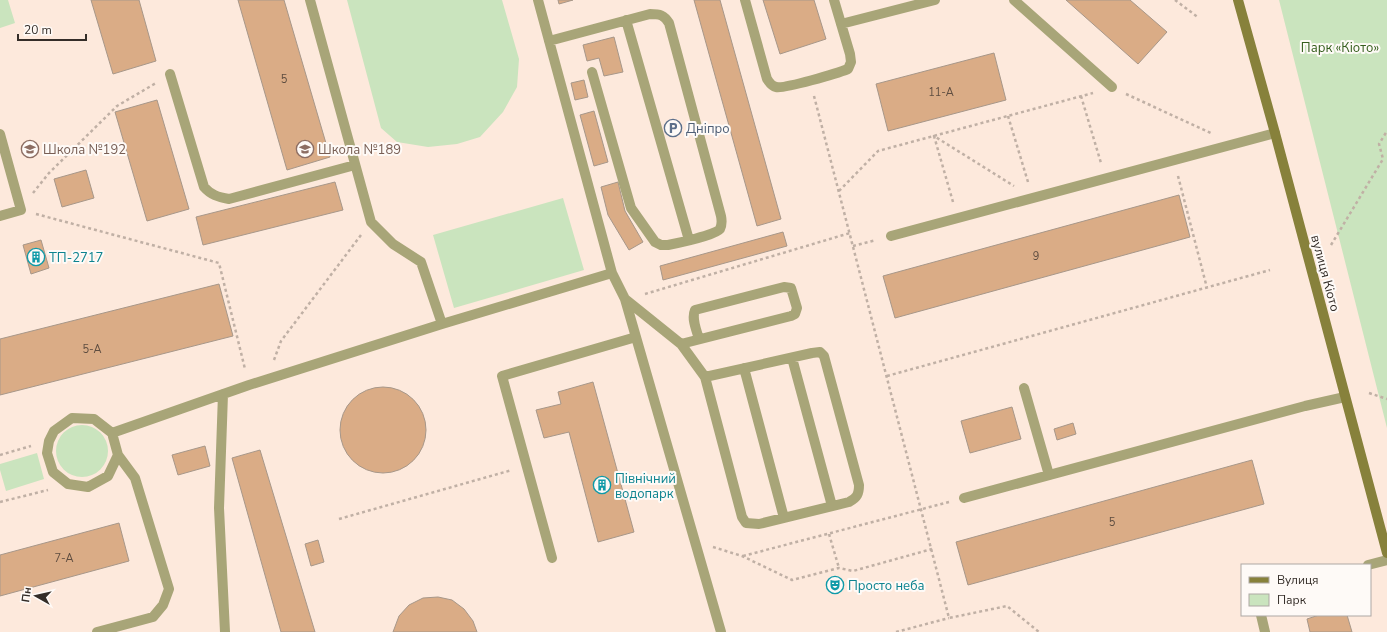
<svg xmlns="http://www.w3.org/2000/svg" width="1387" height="632" font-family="'Nunito Sans',sans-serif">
  <rect width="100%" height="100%" fill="#fde9dc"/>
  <!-- green -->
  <path fill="#cae4be" d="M0 0H8L15 23 0 28Z
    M347 0H502L519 59 517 87 503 112 480 137 457 144 428 147 397 142 381 128Z
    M1279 0H1387V428Z
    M563 198 584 270 454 308 433 235Z
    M56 451a26 26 0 1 1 52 0a26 26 0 1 1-52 0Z
    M37 453 44 479 6 491 0 470V464Z"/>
  <!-- building -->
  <path fill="#daac86" stroke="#a79789" d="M91 0H139L156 61 113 74Z
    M238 0H284L330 157 287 170Z
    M558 0H573L559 4Z
    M694 0H720L781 219 757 226Z
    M763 0H814L826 39 780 54Z
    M1066 0H1130L1167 32 1138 64Z
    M614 37 623 72 604 76 599 58 587 61 583 45Z
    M994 53 1006 100 888 131 876 84Z
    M584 80 588 97 575 100 571 83Z
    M157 100 189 209 147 221 115 112Z
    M594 111 608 162 594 166 580 115Z
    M86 170 94 198 62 207 54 179Z
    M335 182 343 210 203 245 196 217Z
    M618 182 625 211 643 242 629 250 608 215 601 187Z
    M1179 195 1190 237 895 318 883 276Z
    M783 232 787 246 663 280 660 266Z
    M41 240 49 268 31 274 23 245Z
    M219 284 233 336 0 395V339Z
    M593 382 634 532 598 542 569 432 544 438 536 410 561 404 558 392Z
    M340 430a43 43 0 1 1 86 0a43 43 0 1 1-86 0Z
    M1012 407 1021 439 970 453 961 421Z
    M1073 423 1076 434 1057 440 1054 429Z
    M205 446 210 466 178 475 172 455Z
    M260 450 315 632H281L232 458Z
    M1252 460 1264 504 968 585 956 542Z
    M119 523 129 561 0 596V555Z
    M318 540 324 562 311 566 305 544Z
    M438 597 452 600 464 609 473 621 477 632H393L399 616 409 605 423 598Z
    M1319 615H1347L1352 632H1310L1307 619Z"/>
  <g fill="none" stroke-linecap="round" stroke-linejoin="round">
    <!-- path -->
    <path stroke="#c0b0a5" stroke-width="2.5" stroke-dasharray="3 3" stroke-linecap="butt" d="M1175 0 1199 18
      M1126 94 1211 133
      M814 96 949 618 1007 606 1039 632
      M1081 96 1101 163
      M1008 116 1028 182
      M1178 176 1207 288
      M839 191 878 151 1093 93
      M33 193 49 173 117 106 156 83
      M953 202 934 136 1014 186
      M36 214 219 263 245 369
      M1331 245 1383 159 1379 144 1387 131
      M853 246 876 240
      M645 294 850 233
      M274 360 281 341 361 235
      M887 376 1270 270
      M1369 393 1387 399
      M0 455 31 446
      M0 502 48 490
      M339 519 512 470
      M829 534 839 568
      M713 547 742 556 792 580 839 568 853 571 932 549
      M743 556 949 502
      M896 632 949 618"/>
    <!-- lane -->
    <path stroke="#a8a578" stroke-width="10" d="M310 0 371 222 393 244 421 262 442 324
      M538 0 612 273 625 299 721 632
      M745 0 767 79C770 83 771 86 776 87 785 89 838 73 848 69L851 62 850 54 834 0
      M1014 0 1112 87
      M626 20 689 240
      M841 24 935 0
      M549 41 650 14C660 14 664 15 669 23L721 216C722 221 722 225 720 229 715 235 678 243 668 245H661L655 242 631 208 592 72
      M170 74 204 187C211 195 218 197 229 199L355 165
      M0 134 21 210 0 216
      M891 236 1275 133
      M625 299 681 344 705 377 812 353 820 352 824 356 859 485C859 494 857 498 849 502L759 524 746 523 742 517 705 377
      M681 344 791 316 795 314 797 308 791 288 784 287 695 310C691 319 697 331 699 339
      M792 358 832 506
      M744 368 784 518
      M1024 388 1049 475
      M223 394 219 508 225 632
      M72 418 94 419 112 433 118 455 108 476 88 487 68 484 53 472 47 453 49 441 54 431Z
      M112 433 249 385 442 324 612 273
      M964 498 1305 406 1345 397
      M552 558 502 376 636 337
      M1368 565 1387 560
      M1261 615 1265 632
      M97 632 153 617 163 605 169 589 135 478 118 455"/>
    <!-- secondary -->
    <path stroke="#87813b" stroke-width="10" d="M1238 0 1275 133 1387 553"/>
  </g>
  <!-- icons -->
  <defs>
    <symbol id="parking-ring" viewBox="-11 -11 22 22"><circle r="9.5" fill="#fefaf7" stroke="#5c6f8a" stroke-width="1.5"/><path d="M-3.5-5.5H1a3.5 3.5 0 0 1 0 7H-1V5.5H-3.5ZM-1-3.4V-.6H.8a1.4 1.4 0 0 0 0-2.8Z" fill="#5c6f8a"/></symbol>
    <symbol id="school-ring" viewBox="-11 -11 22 22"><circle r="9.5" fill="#fefaf7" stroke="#8d6e63" stroke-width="1.5"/><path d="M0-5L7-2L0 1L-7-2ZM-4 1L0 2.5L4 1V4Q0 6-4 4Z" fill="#8d6e63"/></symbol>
    <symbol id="building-ring" viewBox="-11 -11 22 22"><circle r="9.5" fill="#fefaf7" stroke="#0f9aa8" stroke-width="1.5"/><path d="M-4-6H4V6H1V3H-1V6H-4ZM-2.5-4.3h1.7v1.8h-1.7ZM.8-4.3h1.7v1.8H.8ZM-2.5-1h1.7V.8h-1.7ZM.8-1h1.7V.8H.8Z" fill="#0f9aa8"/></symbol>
    <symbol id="theatre-ring" viewBox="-11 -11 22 22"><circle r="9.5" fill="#fefaf7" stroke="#0f9aa8" stroke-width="1.5"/><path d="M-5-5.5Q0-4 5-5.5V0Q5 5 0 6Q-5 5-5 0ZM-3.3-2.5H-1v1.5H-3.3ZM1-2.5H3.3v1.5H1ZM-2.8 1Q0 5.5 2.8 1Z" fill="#0f9aa8"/></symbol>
  </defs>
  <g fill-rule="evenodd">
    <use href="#parking-ring" x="663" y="118" width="20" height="20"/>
    <use href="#school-ring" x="20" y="139" width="20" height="20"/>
    <use href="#school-ring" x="295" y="139" width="20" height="20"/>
    <use href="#building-ring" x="26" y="247" width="20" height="20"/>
    <use href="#building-ring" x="592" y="475" width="20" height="20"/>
    <use href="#theatre-ring" x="825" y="575" width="20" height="20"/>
  </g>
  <g text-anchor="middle" stroke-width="4" stroke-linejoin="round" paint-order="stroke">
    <!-- number labels -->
    <g font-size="11" fill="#5e4d40">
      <text x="284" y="83">5</text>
      <text x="941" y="96">11-А</text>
      <text x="1036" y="260">9</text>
      <text x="92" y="353">5-А</text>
      <text x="1112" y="526">5</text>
      <text x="64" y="562">7-А</text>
    </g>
    <!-- park labels -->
    <g font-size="13" fill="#355e1d" stroke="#fefaf7">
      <text x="1340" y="52">Парк «Кіото»</text>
    </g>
    <!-- service labels -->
    <g font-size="13" fill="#4e5e75" stroke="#fefaf7" text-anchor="start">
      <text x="686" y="133">Дніпро</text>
    </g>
    <!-- education labels -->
    <g font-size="13" fill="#785e54" stroke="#fefaf7" text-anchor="start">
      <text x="43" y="154">Школа №192</text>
      <text x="318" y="154">Школа №189</text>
    </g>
    <!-- culture labels -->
    <g font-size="13" fill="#0d838f" stroke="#fefaf7" text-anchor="start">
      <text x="49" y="262">ТП-2717</text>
      <text x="615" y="483">Північний<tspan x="615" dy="15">водопарк</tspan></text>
      <text x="848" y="590">Просто неба</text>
    </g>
    <!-- street labels -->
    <g font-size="13" fill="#342d28" stroke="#fefaf7">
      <text transform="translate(1326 273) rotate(75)" y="5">вулиця Кіото</text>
    </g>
  </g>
  <!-- legend -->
  <rect x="1241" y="564" width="130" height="52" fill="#fefaf7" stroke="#ada8a4"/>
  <rect x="1249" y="577" width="20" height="6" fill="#87813b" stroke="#ada8a4"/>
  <text x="1277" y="584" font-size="12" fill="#342d28">Вулиця</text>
  <rect x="1249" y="594" width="20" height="12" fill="#cae4be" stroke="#ada8a4"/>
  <text x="1277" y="604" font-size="12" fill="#342d28">Парк</text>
  <!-- north arrow -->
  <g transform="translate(36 596) rotate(278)" stroke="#fefaf7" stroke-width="3" paint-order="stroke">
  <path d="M0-3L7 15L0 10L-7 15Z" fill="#342d28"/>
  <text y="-6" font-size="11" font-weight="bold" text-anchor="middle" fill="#342d28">Пн</text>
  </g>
  <!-- scale -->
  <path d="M18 34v6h68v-6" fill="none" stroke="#342d28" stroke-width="2"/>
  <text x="24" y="34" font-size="12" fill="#342d28" stroke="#fefaf7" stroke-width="3" paint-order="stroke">20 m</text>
</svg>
